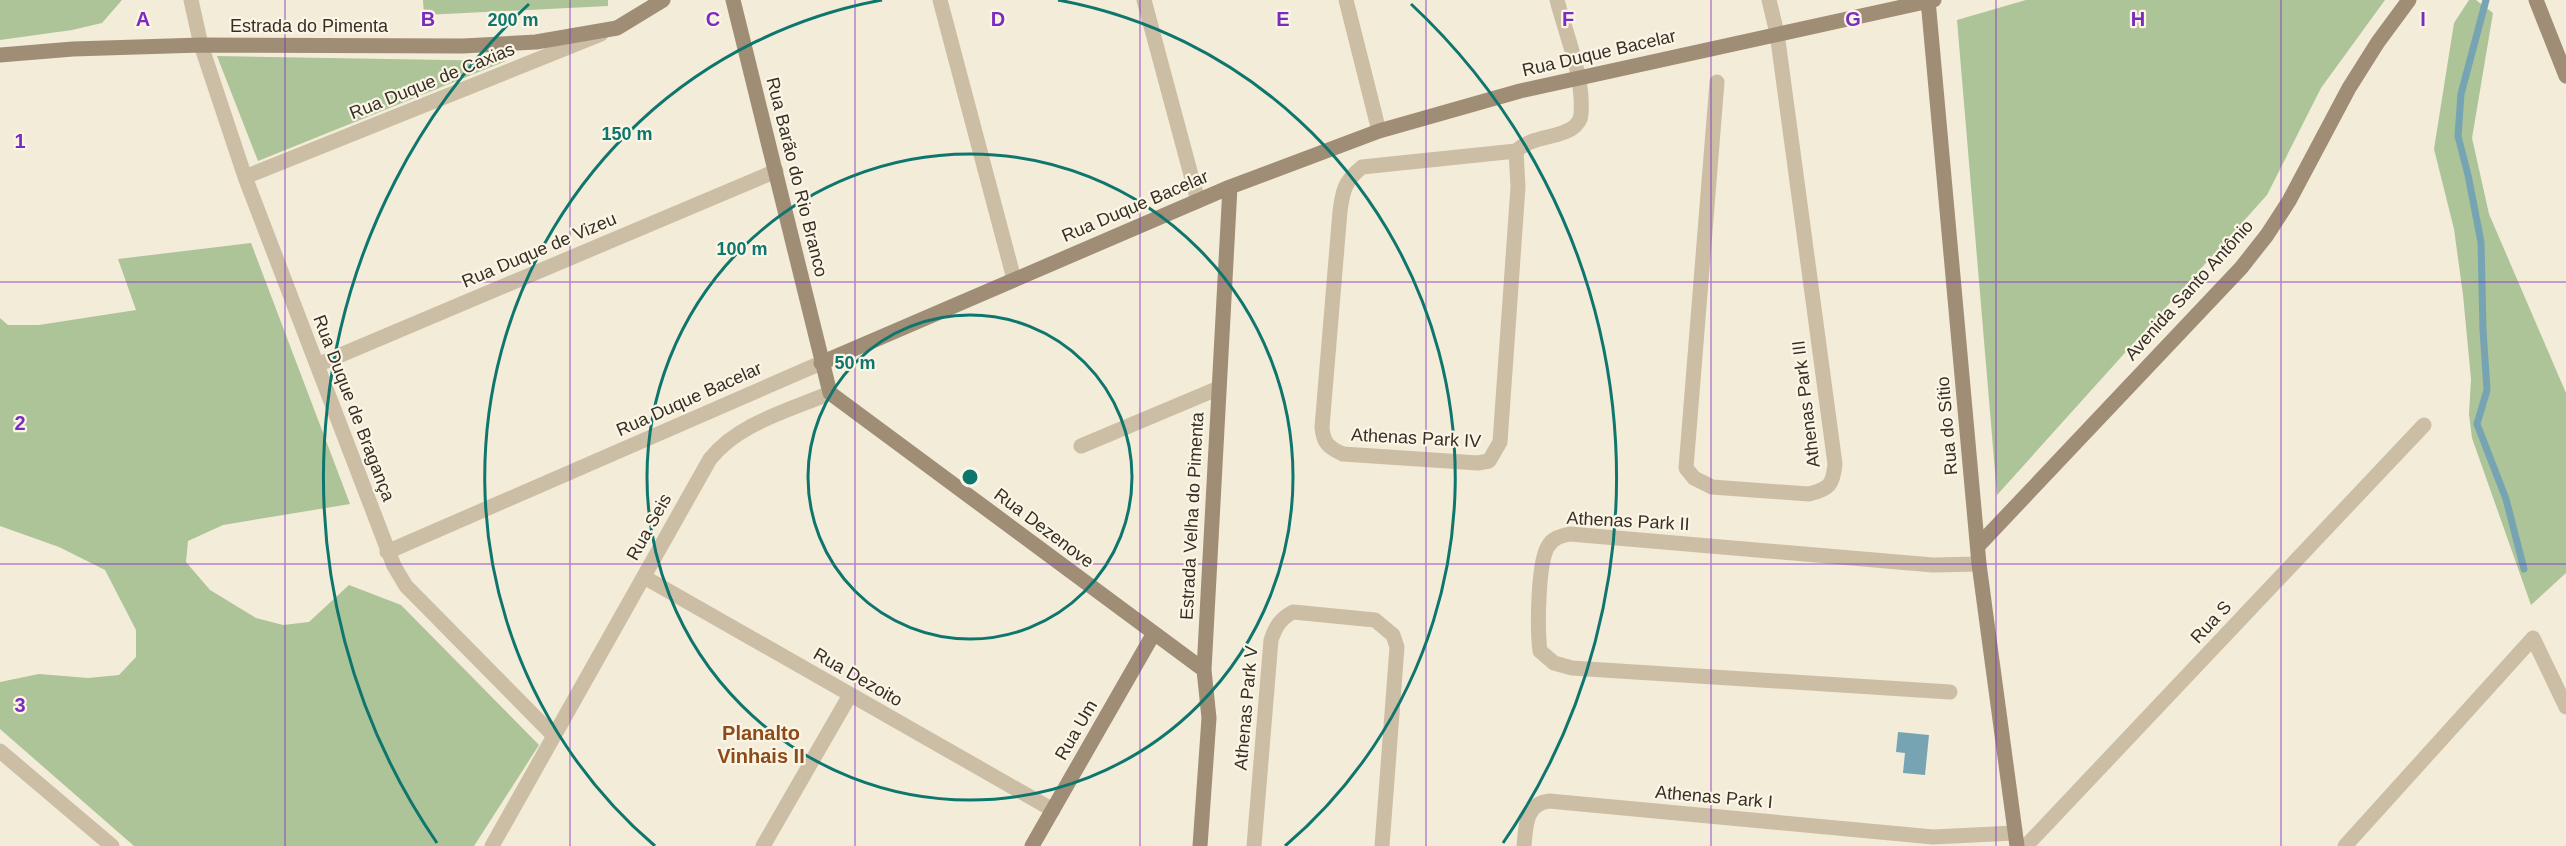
<svg xmlns="http://www.w3.org/2000/svg" width="2566" height="846" font-family="Helvetica,sans-serif">
  <rect width="100%" height="100%" fill="#f3ecd9"/>
  <!-- green -->
  <path fill="#adc398" d="M0 0H122L102 23 72 30 0 40Z
    M423 0H608V6L424 15Z
    M2026 0H2385L2321 88 2267 195 1997 495 1957 20Z
    M2469 0H2476L2493 13 2472 138 2489 214 2566 393V573L2531 605 2472 438 2469 414 2471 379 2463 295 2454 229 2434 149 2454 23Z
    M217 56 506 61 258 161Z
    M251 243 350 504 223 525 188 541 186 562 210 590 256 618 283 625 309 622 349 585 401 605 539 745 474 846H134L0 729V682L39 674 88 678 119 675 136 657V630L105 570 59 547 0 526V318L8 325H39L136 310 118 259Z"/>
  <!-- water -->
  <path fill="#76a4b3" d="M1898 732 1929 735 1925 775 1903 773 1905 753 1896 752Z"/>
  <g fill="none" stroke-linecap="round" stroke-linejoin="round">
    <!-- stream -->
    <path stroke="#76a4b3" stroke-width="7" d="M2486 0 2461 94 2458 136 2468 175 2481 242 2483 330 2487 390 2477 424 2506 499 2524 569"/>
    <!-- street -->
    <path stroke="#ccbea4" stroke-width="15" d="M191 0 201 45 245 177 394 566 406 586 553 735
      M940 0 1014 279
      M1144 0 1198 201
      M1346 0 1379 131
      M1717 82 1686 468 1694 478 1712 487 1809 494C1830 489 1833 484 1835 464L1777 33 1769 0
      M1516 151 1518 187 1500 442 1489 461 1478 463 1343 454C1329 448 1323 443 1322 427L1340 211C1343 189 1345 181 1362 167Z
      M1516 151C1532 136 1554 139 1571 129 1577 125 1581 120 1581 114 1584 77 1566 35 1557 0
      M245 177 601 34
      M317 365 776 171
      M1081 446 1219 388
      M387 552 821 363
      M644 577 1053 810
      M1950 692 1572 668 1554 663 1540 651C1537 629 1538 566 1547 548 1552 538 1560 536 1570 534L1933 565 1979 564
      M0 751 112 846
      M492 846 710 459C739 423 788 411 830 393
      M763 846 850 695
      M1254 846 1271 640C1276 626 1280 619 1293 612L1375 620 1393 635 1397 647 1382 846
      M1524 846C1526 826 1525 804 1549 801L1933 837 2014 833
      M2026 846 2424 425
      M2345 846 2533 638 2566 707"/>
    <!-- secondary -->
    <path stroke="#a08d75" stroke-width="15" d="M733 0 830 393 1204 670
      M1928 0 1979 564 2017 846
      M2536 0 2566 76
      M0 55 73 49 201 45 463 46 536 42 617 28 663 0
      M821 363 1230 187 1379 131 1520 91 1934 0
      M1978 546 2241 268 2267 235 2289 201 2349 88 2378 42 2409 0
      M1032 846 1154 633
      M1200 846 1209 718 1204 670 1230 187"/>
  </g>
  <!-- grid -->
  <path fill="none" stroke="#7b2cbf" stroke-width="1.5" stroke-opacity="0.55" d="M285 0V846M570 0V846M855 0V846M1140 0V846M1426 0V846M1711 0V846M1996 0V846M2281 0V846M0 282H2566M0 564H2566"/>
  <!-- distance rings -->
  <g fill="none" stroke="#0f766e" stroke-width="3">
    <circle cx="970" cy="477" r="162"/>
    <circle cx="970" cy="477" r="323"/>
    <path d="M655 846A485 485 0 0 1 882 0M1058 0A485 485 0 0 1 1285 846"/>
    <path d="M437 843A647 647 0 0 1 529 4M1411 4A647 647 0 0 1 1503 843"/>
  </g>
  <g text-anchor="middle" stroke-width="4.5" stroke-linejoin="round" paint-order="stroke">
    <!-- street labels -->
    <g font-size="18" fill="#372f26" stroke="#fbf5e6">
      <text x="309" y="32">Estrada do Pimenta</text>
      <text transform="translate(1599 53) rotate(-13)" y="6">Rua Duque Bacelar</text>
      <text transform="translate(432 81) rotate(-22)" y="6">Rua Duque de Caxias</text>
      <text transform="translate(797 177) rotate(76)" y="6">Rua Barão do Rio Branco</text>
      <text transform="translate(1135 206) rotate(-23)" y="6">Rua Duque Bacelar</text>
      <text transform="translate(539 250) rotate(-23)" y="6">Rua Duque de Vizeu</text>
      <text transform="translate(2189 290) rotate(-48)" y="6">Avenida Santo Antônio</text>
      <text transform="translate(689 399) rotate(-24)" y="6">Rua Duque Bacelar</text>
      <text transform="translate(1806 404) rotate(-97)" y="6">Athenas Park III</text>
      <text transform="translate(354 408) rotate(69)" y="6">Rua Duque de Bragança</text>
      <text transform="translate(1947 426) rotate(-95)" y="6">Rua do Sítio</text>
      <text transform="translate(1416 438) rotate(3)" y="6">Athenas Park IV</text>
      <text transform="translate(1192 516) rotate(-87)" y="6">Estrada Velha do Pimenta</text>
      <text transform="translate(1628 521) rotate(3)" y="6">Athenas Park II</text>
      <text transform="translate(649 527) rotate(-61)" y="6">Rua Seis</text>
      <text transform="translate(1044 528) rotate(37)" y="6">Rua Dezenove</text>
      <text transform="translate(2211 622) rotate(-47)" y="6">Rua S</text>
      <text transform="translate(858 677) rotate(30)" y="6">Rua Dezoito</text>
      <text transform="translate(1246 708) rotate(-85)" y="6">Athenas Park V</text>
      <text transform="translate(1076 730) rotate(-60)" y="6">Rua Um</text>
      <text transform="translate(1714 797) rotate(5)" y="6">Athenas Park I</text>
    </g>
    <!-- neighbourhood labels -->
    <g font-size="20" font-weight="bold" fill="#8c4b19" stroke="#fbf5e6">
      <text x="761" y="740">Planalto<tspan x="761" dy="23">Vinhais II</tspan></text>
    </g>
  </g>
  <g font-size="20" text-anchor="middle" font-weight="bold" fill="#7b2cbf" stroke="#fbf5e6" stroke-width="4.5" stroke-linejoin="round" paint-order="stroke">
    <text x="143" y="26">A</text>
    <text x="428" y="26">B</text>
    <text x="713" y="26">C</text>
    <text x="998" y="26">D</text>
    <text x="1283" y="26">E</text>
    <text x="1568" y="26">F</text>
    <text x="1853" y="26">G</text>
    <text x="2138" y="26">H</text>
    <text x="2423" y="26">I</text>
    <text x="20" y="148">1</text>
    <text x="20" y="430">2</text>
    <text x="20" y="712">3</text>
  </g>
  <circle cx="970" cy="477" r="9" fill="#0f766e" stroke="#fbf5e6" stroke-width="3"/>
  <g font-size="18" text-anchor="middle" font-weight="bold" fill="#0f766e" stroke="#fbf5e6" stroke-width="4.5" stroke-linejoin="round" paint-order="stroke">
    <text x="513" y="26">200 m</text>
    <text x="627" y="140">150 m</text>
    <text x="742" y="255">100 m</text>
    <text x="855" y="369">50 m</text>
  </g>
</svg>
